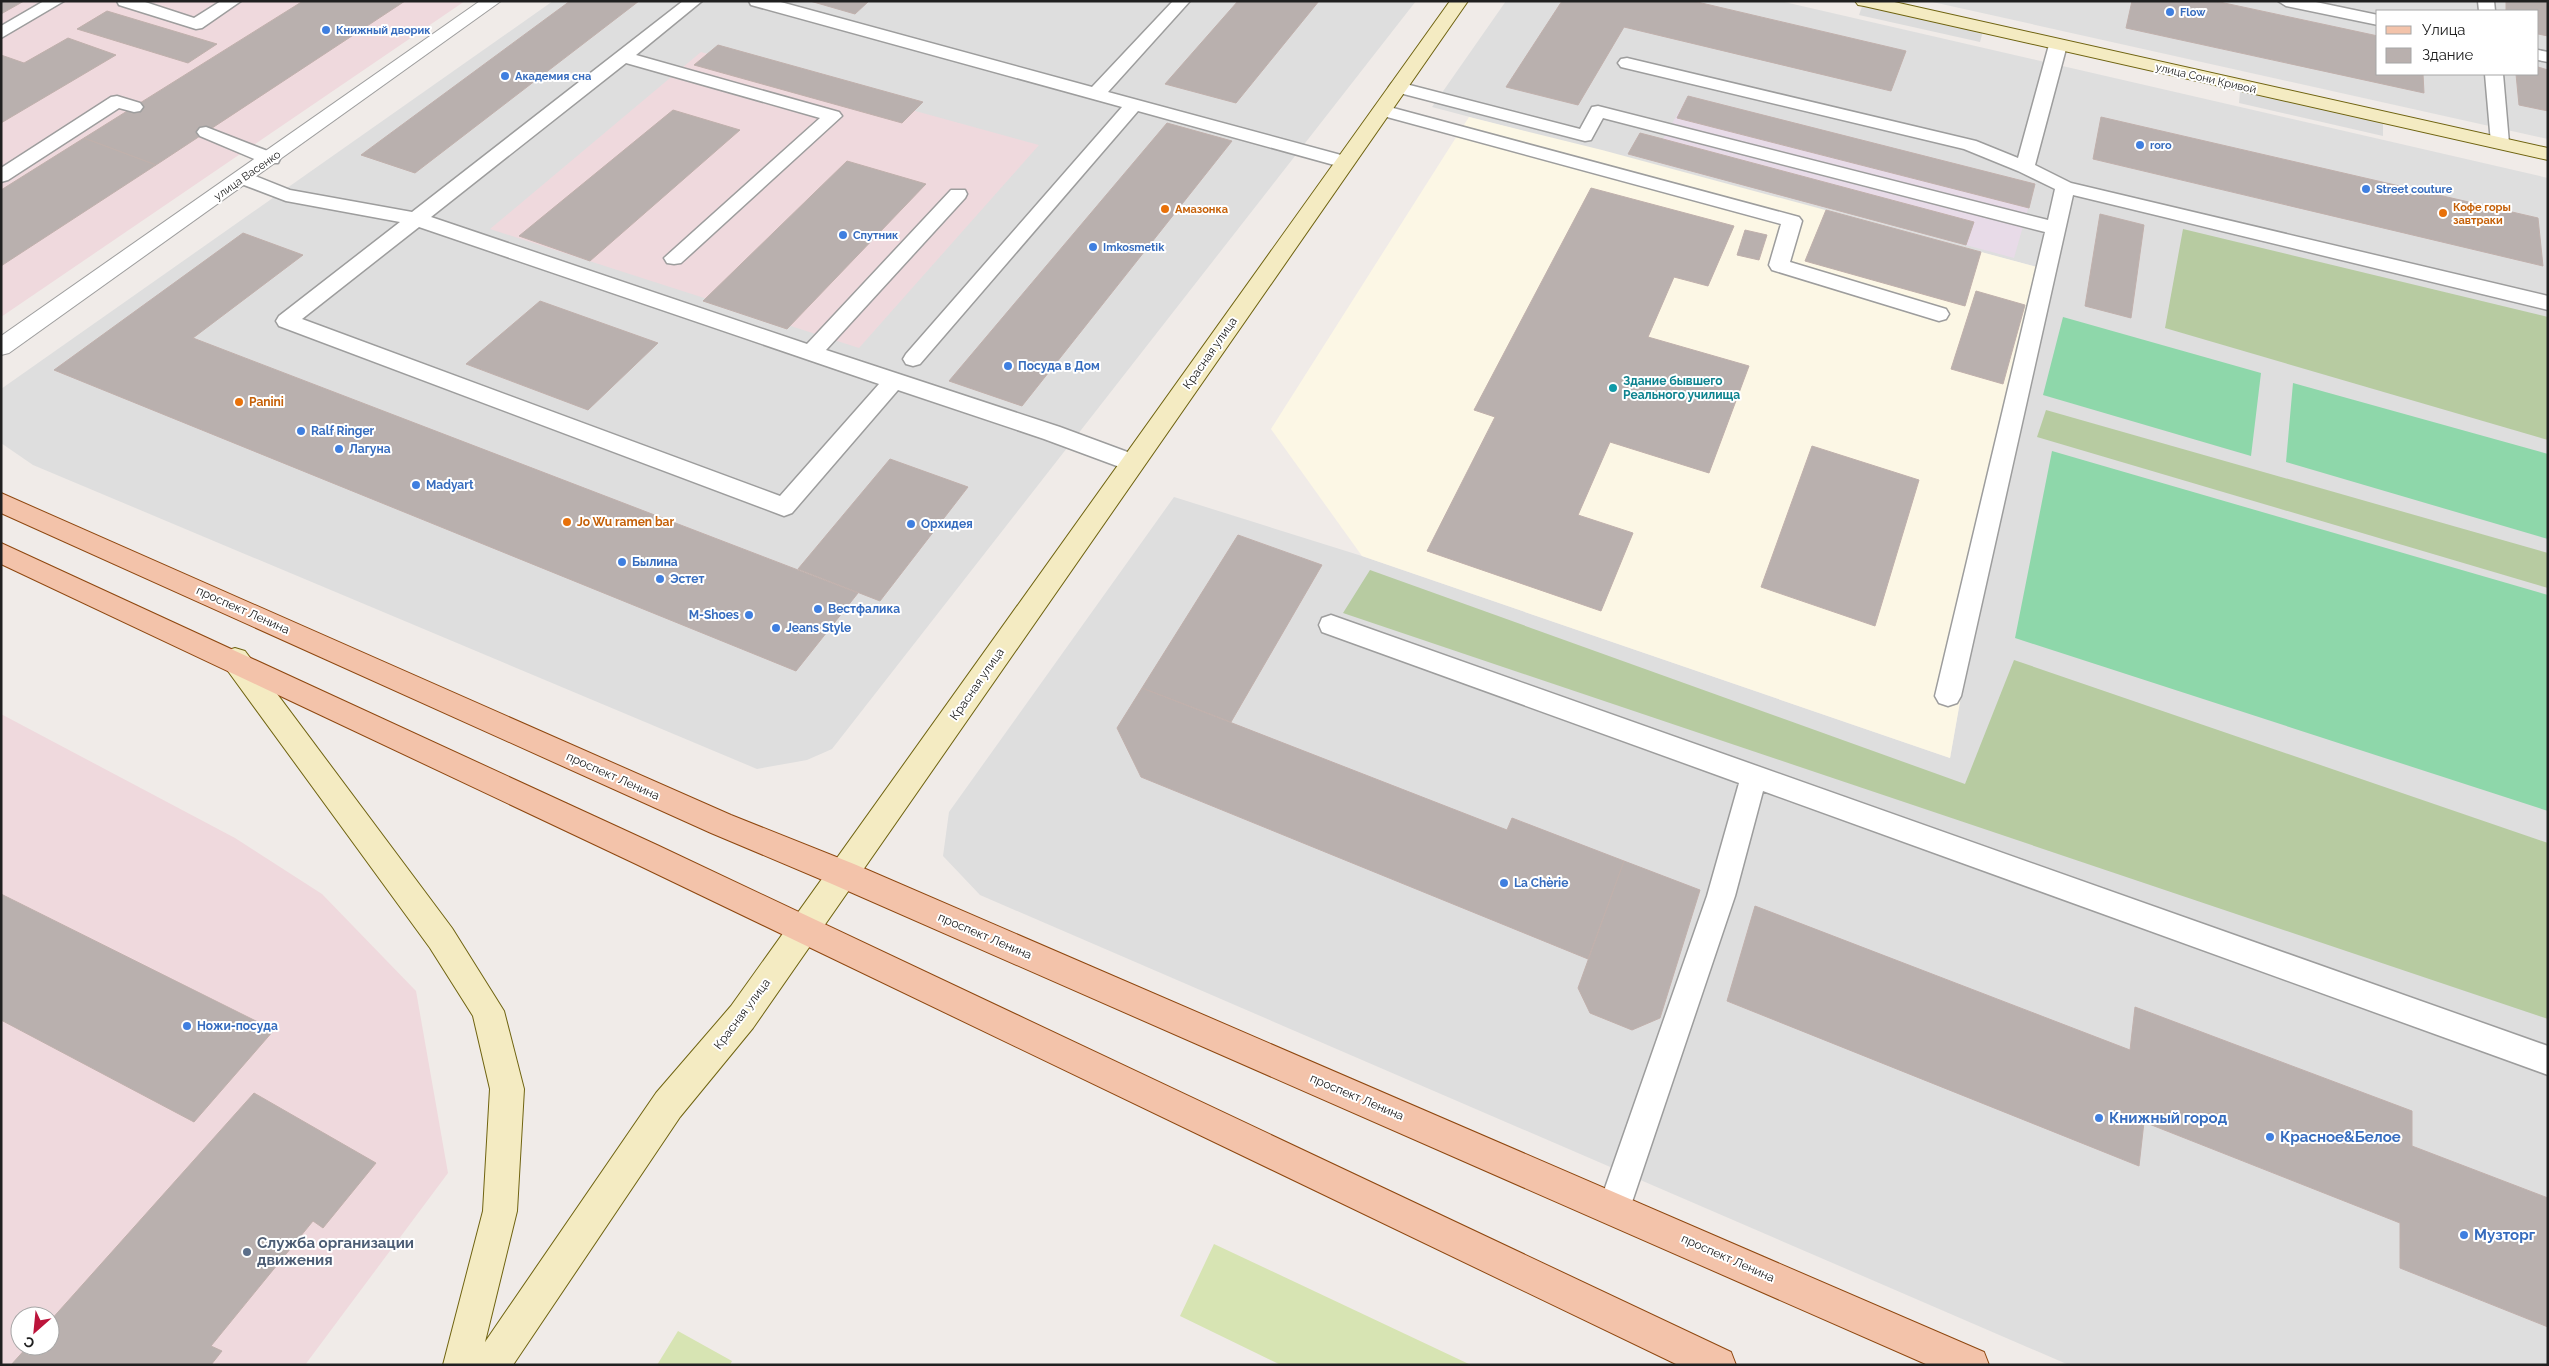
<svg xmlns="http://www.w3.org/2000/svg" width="2549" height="1366" font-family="Raleway,sans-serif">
  <rect width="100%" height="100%" fill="#f0ebe8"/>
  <!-- residential -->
  <path fill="#dedede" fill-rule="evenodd" d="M553 1H1416L832 749 807 760 757 769 33 465 1 443V389Z
    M1506 1H1780L2548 178V1365H2069L980 895 943 856 949 812 1174 497 1362 556 1950 758 2037 267 1432 107Z
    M1928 1H2548V139ZM2378 11H2538V74H2378Z"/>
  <!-- commercial -->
  <path fill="#efd9dd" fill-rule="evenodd" d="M1 1H465L1 317Z
    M701 52 1039 145 859 348 490 229Z
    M1 714 235 838 322 894 416 991 448 1173 305 1365H1ZM20 1316H50V1346H20Z"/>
  <!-- industrial -->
  <path fill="#e8dbe8" d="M1688 96 2035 184 2014 258 1628 154 1640 133 1663 139Z"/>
  <!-- education -->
  <path fill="#fcf7e5" d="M1469 117 1602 150 2037 267 1950 758 1362 556 1271 429Z"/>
  <!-- grass -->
  <path fill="#d7e4b3" d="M1214 1244 1471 1365H1281L1180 1316Z
    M678 1331 732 1361 730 1365H657Z"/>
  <!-- forest -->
  <path fill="#b7cba1" d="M2183 229 2548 317V440L2165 328Z
    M2046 410 2548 553V588L2037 437Z
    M1370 570 1965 784 2014 660 2548 843V1019L1343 613Z"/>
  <!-- pitch -->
  <path fill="#8ed7aa" d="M2063 317 2261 373 2251 456 2043 395Z
    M2293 383 2548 454V539L2286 462Z
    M2052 451 2548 595V811L2015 638Z"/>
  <!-- parking -->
  <path fill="#dcdcdc" d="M1863 4 1983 31 1980 42 1859 15Z
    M2240 91 2383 123V136L2239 103Z"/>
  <!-- building -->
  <path fill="#b9b0ae" stroke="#c0b0ac" d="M1 1H24L1 14Z
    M303 1H405L156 165 84 138Z
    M570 1H639L415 173 361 155Z
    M810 1H869L855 14Z
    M1238 1H1319L1236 103 1165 84Z
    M1562 1H1693L1906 51 1891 91 1624 27 1578 105 1506 87Z
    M2132 1H2215L2378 36V74H2423L2424 93 2126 28Z
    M2506 1H2548V36L2538 34V11H2506Z
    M107 11 217 44 188 63 77 29Z
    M68 38 116 55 1 123V55L24 63Z
    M718 45 923 102 902 123 694 65Z
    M2538 67 2548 70V111L2519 105 2516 74H2538Z
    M1688 96 2035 184 2029 208 1677 118Z
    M673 110 740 130 590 261 519 236Z
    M2101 117 2538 218 2543 266 2093 159Z
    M1167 123 1232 141 1022 406 949 381Z
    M1640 133 1663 139 1974 222 1966 245 1628 154Z
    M84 138 156 165 1 266V190Z
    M847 161 926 184 787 329 703 301Z
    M1591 188 1734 226 1708 286 1674 277 1648 337 1749 366 1709 473 1610 442 1578 515 1633 533 1601 611 1427 551 1495 417 1474 410Z
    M1826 210 1981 252 1965 306 1805 261Z
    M2100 214 2144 225 2131 318 2085 306Z
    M1745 230 1767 235 1759 260 1737 255Z
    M243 233 303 255 193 338 858 593 796 671 54 370Z
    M1976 291 2025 305 2003 384 1951 369Z
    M540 301 658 343 588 410 466 364Z
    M1812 446 1919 480 1875 626 1761 587Z
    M890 459 968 487 880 601 798 569Z
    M1238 535 1322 565 1231 722 1142 688Z
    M1142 688 1507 830 1512 818 1624 861 1588 959 1141 777 1117 728Z
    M1624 861 1700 890 1660 1018 1632 1030 1590 1013 1578 988Z
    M1 894 274 1030 194 1122 1 1020Z
    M1755 906 2130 1050 2135 1007 2412 1111V1146L2548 1198V1327L2400 1268V1223L2144 1122 2139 1166 1727 1001Z
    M254 1093 376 1163 323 1228 313 1221 211 1346 222 1351 211 1365H11L28 1346H50V1321Z"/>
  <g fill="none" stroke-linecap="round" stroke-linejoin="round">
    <defs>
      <path id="lane" d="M44 1H64L1 38V26Z
        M117 1H142L194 18 221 1H241L202 28 196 29 119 5Z
        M683 1H702L636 55 839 112 842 116 681 263 674 264 667 263 664 258 820 118 626 63 431 217 807 344 951 190H965L967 194 965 198 826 350 1060 427 1141 457 1144 463 1141 469 1133 471 1125 469 1044 439 898 390 792 513 784 516 279 326 276 321 279 316 400 222 286 201 236 182 234 178 236 174H250L290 190 412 212ZM419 227 879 384 780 496 302 319Z
        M749 1H777L1092 87 1173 1H1190L1108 92 1352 158 1354 162 1352 166 1345 168 1138 111 920 364 913 366 906 364 903 359 906 354 1122 107 751 5Z
        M2278 1H2311L2378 15V25L2286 6Z
        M2478 1H2494L2495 11H2479Z
        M2058 40 2064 41 2067 45 2035 165 2071 183 2548 296V310L2073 195 1961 696 1957 703 1948 706 1939 703 1935 696 2045 232 1603 118 1591 140 1585 141 1392 91 1389 87 1392 83 1398 82 1580 129 1592 107 1598 106 2048 220 2055 189 2018 171 1964 149 1621 67 1618 63 1621 59 1627 58 1976 141 2018 158 2049 45 2052 41Z
        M2538 50 2548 52V62L2538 60Z
        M2485 74H2503L2509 143 2506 147H2494L2491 143Z
        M117 96 140 103 143 107 140 111 134 112 119 108 8 180 1 182V168L111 97Z
        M1382 105 1799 217 1802 221 1790 262 1946 309 1949 314 1946 319 1939 321 1772 270 1769 265 1781 224 1376 114 1373 110 1376 106Z
        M206 127 278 155 280 159 278 163H264L200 136 197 132 200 128Z
        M1331 615 2548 1046V1075L1763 791 1735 896 1630 1208 1625 1219 1614 1224 1603 1219 1598 1208 1707 896 1739 783 1322 632 1319 625 1322 618Z"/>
      <path id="street" d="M480 1H501L9 353 1 355V336Z"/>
      <path id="secondary" d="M1450 1H1468L753 1028 680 1117 513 1365H443L483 1211 490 1089 473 1016 430 948 225 667 221 659 225 651 235 648 245 651 452 928 504 1011 524 1089 517 1211 485 1342 656 1093 731 1006Z
        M1855 1H1890L2548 148V160L1864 6 1858 5Z"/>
      <path id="primary" d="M1 493 731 815 854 864 1984 1352 1989 1365H1928L832 884 711 833 1 513Z
        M1 543 657 845 1731 1352 1736 1365H1678L636 864 1 564Z"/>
    </defs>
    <!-- lane casing -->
    <use href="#lane" stroke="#9d9d9d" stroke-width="3"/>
    <!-- street casing -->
    <use href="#street" stroke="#9d9d9d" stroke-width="2"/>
    <!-- secondary casing -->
    <use href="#secondary" stroke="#6f6310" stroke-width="2"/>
    <!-- primary casing -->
    <use href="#primary" stroke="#8e470f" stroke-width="2"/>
    <!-- lane -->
    <use href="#lane" fill="#fff" fill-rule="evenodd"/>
    <!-- street -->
    <use href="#street" fill="#fff" fill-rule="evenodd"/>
    <!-- secondary -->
    <use href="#secondary" fill="#f4ebc2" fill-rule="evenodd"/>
    <!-- primary -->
    <use href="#primary" fill="#f3c3aa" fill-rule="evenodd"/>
  </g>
  <!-- markers -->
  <g fill="#3f7fe0" stroke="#fff" stroke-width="2">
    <circle cx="2170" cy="12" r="5"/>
    <circle cx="326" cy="30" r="5"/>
    <circle cx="505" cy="76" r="5"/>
    <circle cx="2140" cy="145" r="5"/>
    <circle cx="2366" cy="189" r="5"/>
    <circle cx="843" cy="235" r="5"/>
    <circle cx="1093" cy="247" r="5"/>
    <circle cx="1008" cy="366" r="5"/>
    <circle cx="301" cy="431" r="5"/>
    <circle cx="339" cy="449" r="5"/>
    <circle cx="416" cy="485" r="5"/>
    <circle cx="911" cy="524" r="5"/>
    <circle cx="622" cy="562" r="5"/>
    <circle cx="660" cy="579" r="5"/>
    <circle cx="818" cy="609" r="5"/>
    <circle cx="749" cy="615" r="5"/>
    <circle cx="776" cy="628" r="5"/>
    <circle cx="1504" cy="883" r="5"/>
    <circle cx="187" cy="1026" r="5"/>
    <circle cx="2099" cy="1118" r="5"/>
    <circle cx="2270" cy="1137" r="5"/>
    <circle cx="2464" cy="1235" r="5"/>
  </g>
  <g fill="#e8710a" stroke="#fff" stroke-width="2">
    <circle cx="1165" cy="209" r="5"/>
    <circle cx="2443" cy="213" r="5"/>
    <circle cx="239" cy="402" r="5"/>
    <circle cx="567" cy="522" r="5"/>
  </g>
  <circle fill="#0f9aa8" stroke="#fff" stroke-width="2" cx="1613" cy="388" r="5"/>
  <circle fill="#5c6f8a" stroke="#fff" stroke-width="2" cx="247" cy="1252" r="5"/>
  <g text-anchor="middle" stroke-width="4" stroke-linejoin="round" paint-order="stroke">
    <!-- far-shop labels -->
    <g font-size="11" font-weight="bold" fill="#366cbe" stroke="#fff" text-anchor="start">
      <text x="2180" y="16">Flow</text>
      <text x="336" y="34">Книжный дворик</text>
      <text x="515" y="80">Академия сна</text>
      <text x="2150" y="149">roro</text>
      <text x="2376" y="193">Street couture</text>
      <text x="853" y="239">Спутник</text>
      <text x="1103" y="251">Imkosmetik</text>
    </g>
    <!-- far-street labels -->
    <g font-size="11" fill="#202020" stroke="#fff">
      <text transform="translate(2206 78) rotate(13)" y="4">улица Сони Кривой</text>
      <text transform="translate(247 175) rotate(-35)" y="4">улица Васенко</text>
    </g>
    <!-- far-food labels -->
    <g font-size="11" font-weight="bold" fill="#c56008" stroke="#fff" text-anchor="start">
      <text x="2453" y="211">Кофе горы<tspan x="2453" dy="13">завтраки</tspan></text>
      <text x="1175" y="213">Амазонка</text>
    </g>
    <!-- street labels -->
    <g font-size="12" fill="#202020" stroke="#fff">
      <text transform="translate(1210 353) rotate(-55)" y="4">Красная улица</text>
      <text transform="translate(243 610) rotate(24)" y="4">проспект Ленина</text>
      <text transform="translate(977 684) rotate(-55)" y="4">Красная улица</text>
      <text transform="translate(613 776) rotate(24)" y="4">проспект Ленина</text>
      <text transform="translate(985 936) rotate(23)" y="4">проспект Ленина</text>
      <text transform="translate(742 1014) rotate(-53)" y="4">Красная улица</text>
      <text transform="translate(1357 1097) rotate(23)" y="4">проспект Ленина</text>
      <text transform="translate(1728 1258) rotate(24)" y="4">проспект Ленина</text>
    </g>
    <!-- shop labels -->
    <g font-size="12" font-weight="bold" fill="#366cbe" stroke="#fff" text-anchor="start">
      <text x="1018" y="370">Посуда в Дом</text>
      <text x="311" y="435">Ralf Ringer</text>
      <text x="349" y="453">Лагуна</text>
      <text x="426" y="489">Madyart</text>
      <text x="921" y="528">Орхидея</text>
      <text x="632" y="566">Былина</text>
      <text x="670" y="583">Эстет</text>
      <text x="828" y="613">Вестфалика</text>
      <text x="739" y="619" text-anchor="end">M-Shoes</text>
      <text x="786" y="632">Jeans Style</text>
      <text x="1514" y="887">La Chèrie</text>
      <text x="197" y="1030">Ножи-посуда</text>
    </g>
    <!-- culture labels -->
    <g font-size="12" font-weight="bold" fill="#0d838f" stroke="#fff" text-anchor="start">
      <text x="1623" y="385">Здание бывшего<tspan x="1623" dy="14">Реального училища</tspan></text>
    </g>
    <!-- food labels -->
    <g font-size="12" font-weight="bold" fill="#c56008" stroke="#fff" text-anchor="start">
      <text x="249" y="406">Panini</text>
      <text x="577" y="526">Jo Wu ramen bar</text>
    </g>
    <!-- near-shop labels -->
    <g font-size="15" font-weight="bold" fill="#366cbe" stroke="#fff" text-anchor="start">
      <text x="2109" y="1123">Книжный город</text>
      <text x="2280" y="1142">Красное&amp;Белое</text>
      <text x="2474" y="1240">Музторг</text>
    </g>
    <!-- near-service labels -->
    <g font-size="15" font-weight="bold" fill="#4e5e75" stroke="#fff" text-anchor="start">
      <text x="257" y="1248">Служба организации<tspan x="257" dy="17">движения</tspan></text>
    </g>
  </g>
  <!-- border -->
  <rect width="2549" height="1366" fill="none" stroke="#202020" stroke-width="5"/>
  <!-- legend -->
  <rect x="2376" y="10" width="162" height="65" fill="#ffffff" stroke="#a6a6a6"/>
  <rect x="2386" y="26" width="25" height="8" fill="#f3c3aa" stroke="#a6a6a6"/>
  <text x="2422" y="35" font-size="15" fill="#202020">Улица</text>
  <rect x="2386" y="48" width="25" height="15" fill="#b9b0ae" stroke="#a6a6a6"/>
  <text x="2422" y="60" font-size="15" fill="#202020">Здание</text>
  <!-- north arrow -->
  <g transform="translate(35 1331) rotate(207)"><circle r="24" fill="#ffffff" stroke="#a6a6a6"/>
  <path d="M0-4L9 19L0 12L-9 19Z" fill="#bc143b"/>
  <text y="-8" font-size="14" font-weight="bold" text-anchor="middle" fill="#202020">С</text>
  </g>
</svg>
